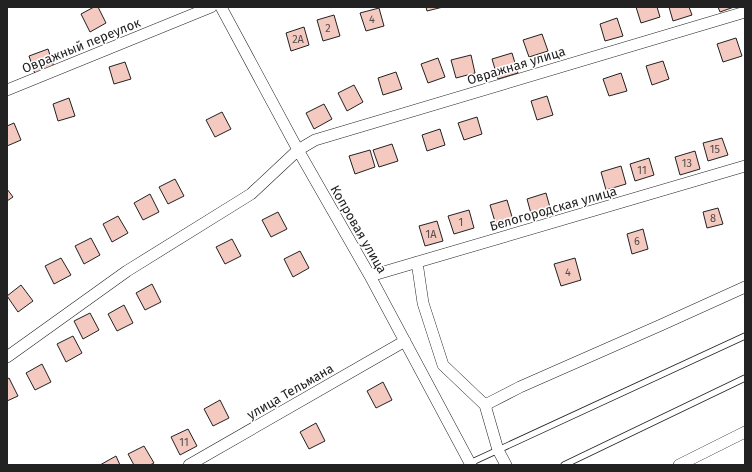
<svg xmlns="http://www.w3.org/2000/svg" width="752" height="472" font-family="'Fira Sans',sans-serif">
  <rect width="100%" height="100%" fill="#fff"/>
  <!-- building -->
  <path fill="#f3c9c0" stroke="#222" d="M94 7H98L106 23 90 32 81 14Z
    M426 7H443L427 11Z
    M636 7H657L660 17 641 23Z
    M669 7H689L692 15 673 21Z
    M718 7H734L720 12Z
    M379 8 384 26 366 31 360 13Z
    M334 15 340 36 323 41 317 20Z
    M617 18 623 36 605 41 600 24Z
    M304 27 309 45 291 51 286 33Z
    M542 34 548 51 529 57 523 40Z
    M736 38 742 56 723 62 717 44Z
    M48 49 54 67 35 74 29 56Z
    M512 53 518 73 498 79 492 59Z
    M471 55 475 73 456 78 451 60Z
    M438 58 445 77 428 83 421 64Z
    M663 61 669 79 652 85 646 66Z
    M125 62 131 79 114 84 109 67Z
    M396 72 402 89 383 95 378 78Z
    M621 73 627 91 609 96 603 79Z
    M354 85 363 102 347 111 338 93Z
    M547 96 553 115 537 120 531 101Z
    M69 98 75 116 58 121 53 104Z
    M324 104 332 119 314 129 306 113Z
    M222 112 231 129 215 137 206 120Z
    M477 117 482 134 464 140 458 123Z
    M14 123 21 140 7 146V126Z
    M440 129 445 145 427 151 422 135Z
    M722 138 728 155 708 161 703 143Z
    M392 144 398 161 379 167 373 150Z
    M370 150 375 167 355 174 349 156Z
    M695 151 700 169 680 175 675 157Z
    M649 158 654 175 635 181 630 164Z
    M621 166 626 184 606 190 601 172Z
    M175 179 184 196 168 204 159 187Z
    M7 189 13 197 7 201Z
    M546 193 551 211 532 217 527 199Z
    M150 194 159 212 143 220 134 203Z
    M507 200 513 220 496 225 490 205Z
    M718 208 723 224 707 228 703 212Z
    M469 210 474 228 454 234 448 216Z
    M278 212 287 229 271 237 262 220Z
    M118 216 128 233 112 242 103 224Z
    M437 221 443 241 425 246 419 226Z
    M643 229 648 249 632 254 627 234Z
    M91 238 100 255 84 264 75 246Z
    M232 239 241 256 225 264 216 247Z
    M300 251 309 268 293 277 284 259Z
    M61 258 71 275 54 284 45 266Z
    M575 258 581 280 561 286 554 264Z
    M152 284 161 302 145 310 136 293Z
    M21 285 33 301 18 312 7 296Z
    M124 305 133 323 117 331 108 314Z
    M90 313 99 330 83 339 74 321Z
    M73 336 82 353 66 362 57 344Z
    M42 364 51 382 35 390 26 373Z
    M9 378 18 396 7 401V379Z
    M383 382 392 400 376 408 367 391Z
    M220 400 229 418 213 426 204 409Z
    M316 423 325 441 309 449 300 432Z
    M188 429 197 446 180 455 171 437Z
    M144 446 154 463 150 465H134L128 454Z
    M116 456 120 465H100Z"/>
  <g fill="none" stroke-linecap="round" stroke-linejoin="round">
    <defs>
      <path id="lane" d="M470 463 745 336
        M564 465 745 378"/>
      <path id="street" d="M221 7 298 150 370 276 471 465
        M7 90 211 7
        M417 262 423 303 443 365 485 405 520 387 661 325 745 287
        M370 276 745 166
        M7 357 127 271 251 194 298 150 315 140 745 12
        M485 405 498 450 506 465
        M189 465 405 341
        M679 465 745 432"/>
    </defs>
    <!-- lane casing -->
    <use href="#lane" stroke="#222" stroke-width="7"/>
    <!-- street casing -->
    <use href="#street" stroke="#222" stroke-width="12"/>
    <!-- lane -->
    <use href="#lane" stroke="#fff" stroke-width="5.5"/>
    <!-- street -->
    <use href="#street" stroke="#fff" stroke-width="11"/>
  </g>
  <g text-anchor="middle" stroke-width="3" stroke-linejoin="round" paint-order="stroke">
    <!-- number labels -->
    <g font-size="11" fill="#564c4a">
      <text x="372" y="23">4</text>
      <text x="328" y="32">2</text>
      <text x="298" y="43">2А</text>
      <text x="715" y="153">15</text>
      <text x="687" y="167">13</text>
      <text x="642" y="174">11</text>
      <text x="713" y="222">8</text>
      <text x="461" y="226">1</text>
      <text x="431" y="238">1А</text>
      <text x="637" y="245">6</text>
      <text x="568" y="276">4</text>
      <text x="184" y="446">11</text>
    </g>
    <!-- street labels -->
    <g font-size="13" fill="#222" stroke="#fff">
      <text transform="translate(81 45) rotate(-22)" y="5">Овражный переулок</text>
      <text transform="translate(516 65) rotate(-17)" y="5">Овражная улица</text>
      <text transform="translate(553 208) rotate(-16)" y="5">Белогородская улица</text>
      <text transform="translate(359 229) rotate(60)" y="5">Копровая улица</text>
      <text transform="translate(290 391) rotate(-30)" y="5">улица Тельмана</text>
    </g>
  </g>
  <!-- border -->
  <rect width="752" height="472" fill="none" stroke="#222222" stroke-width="16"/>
</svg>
